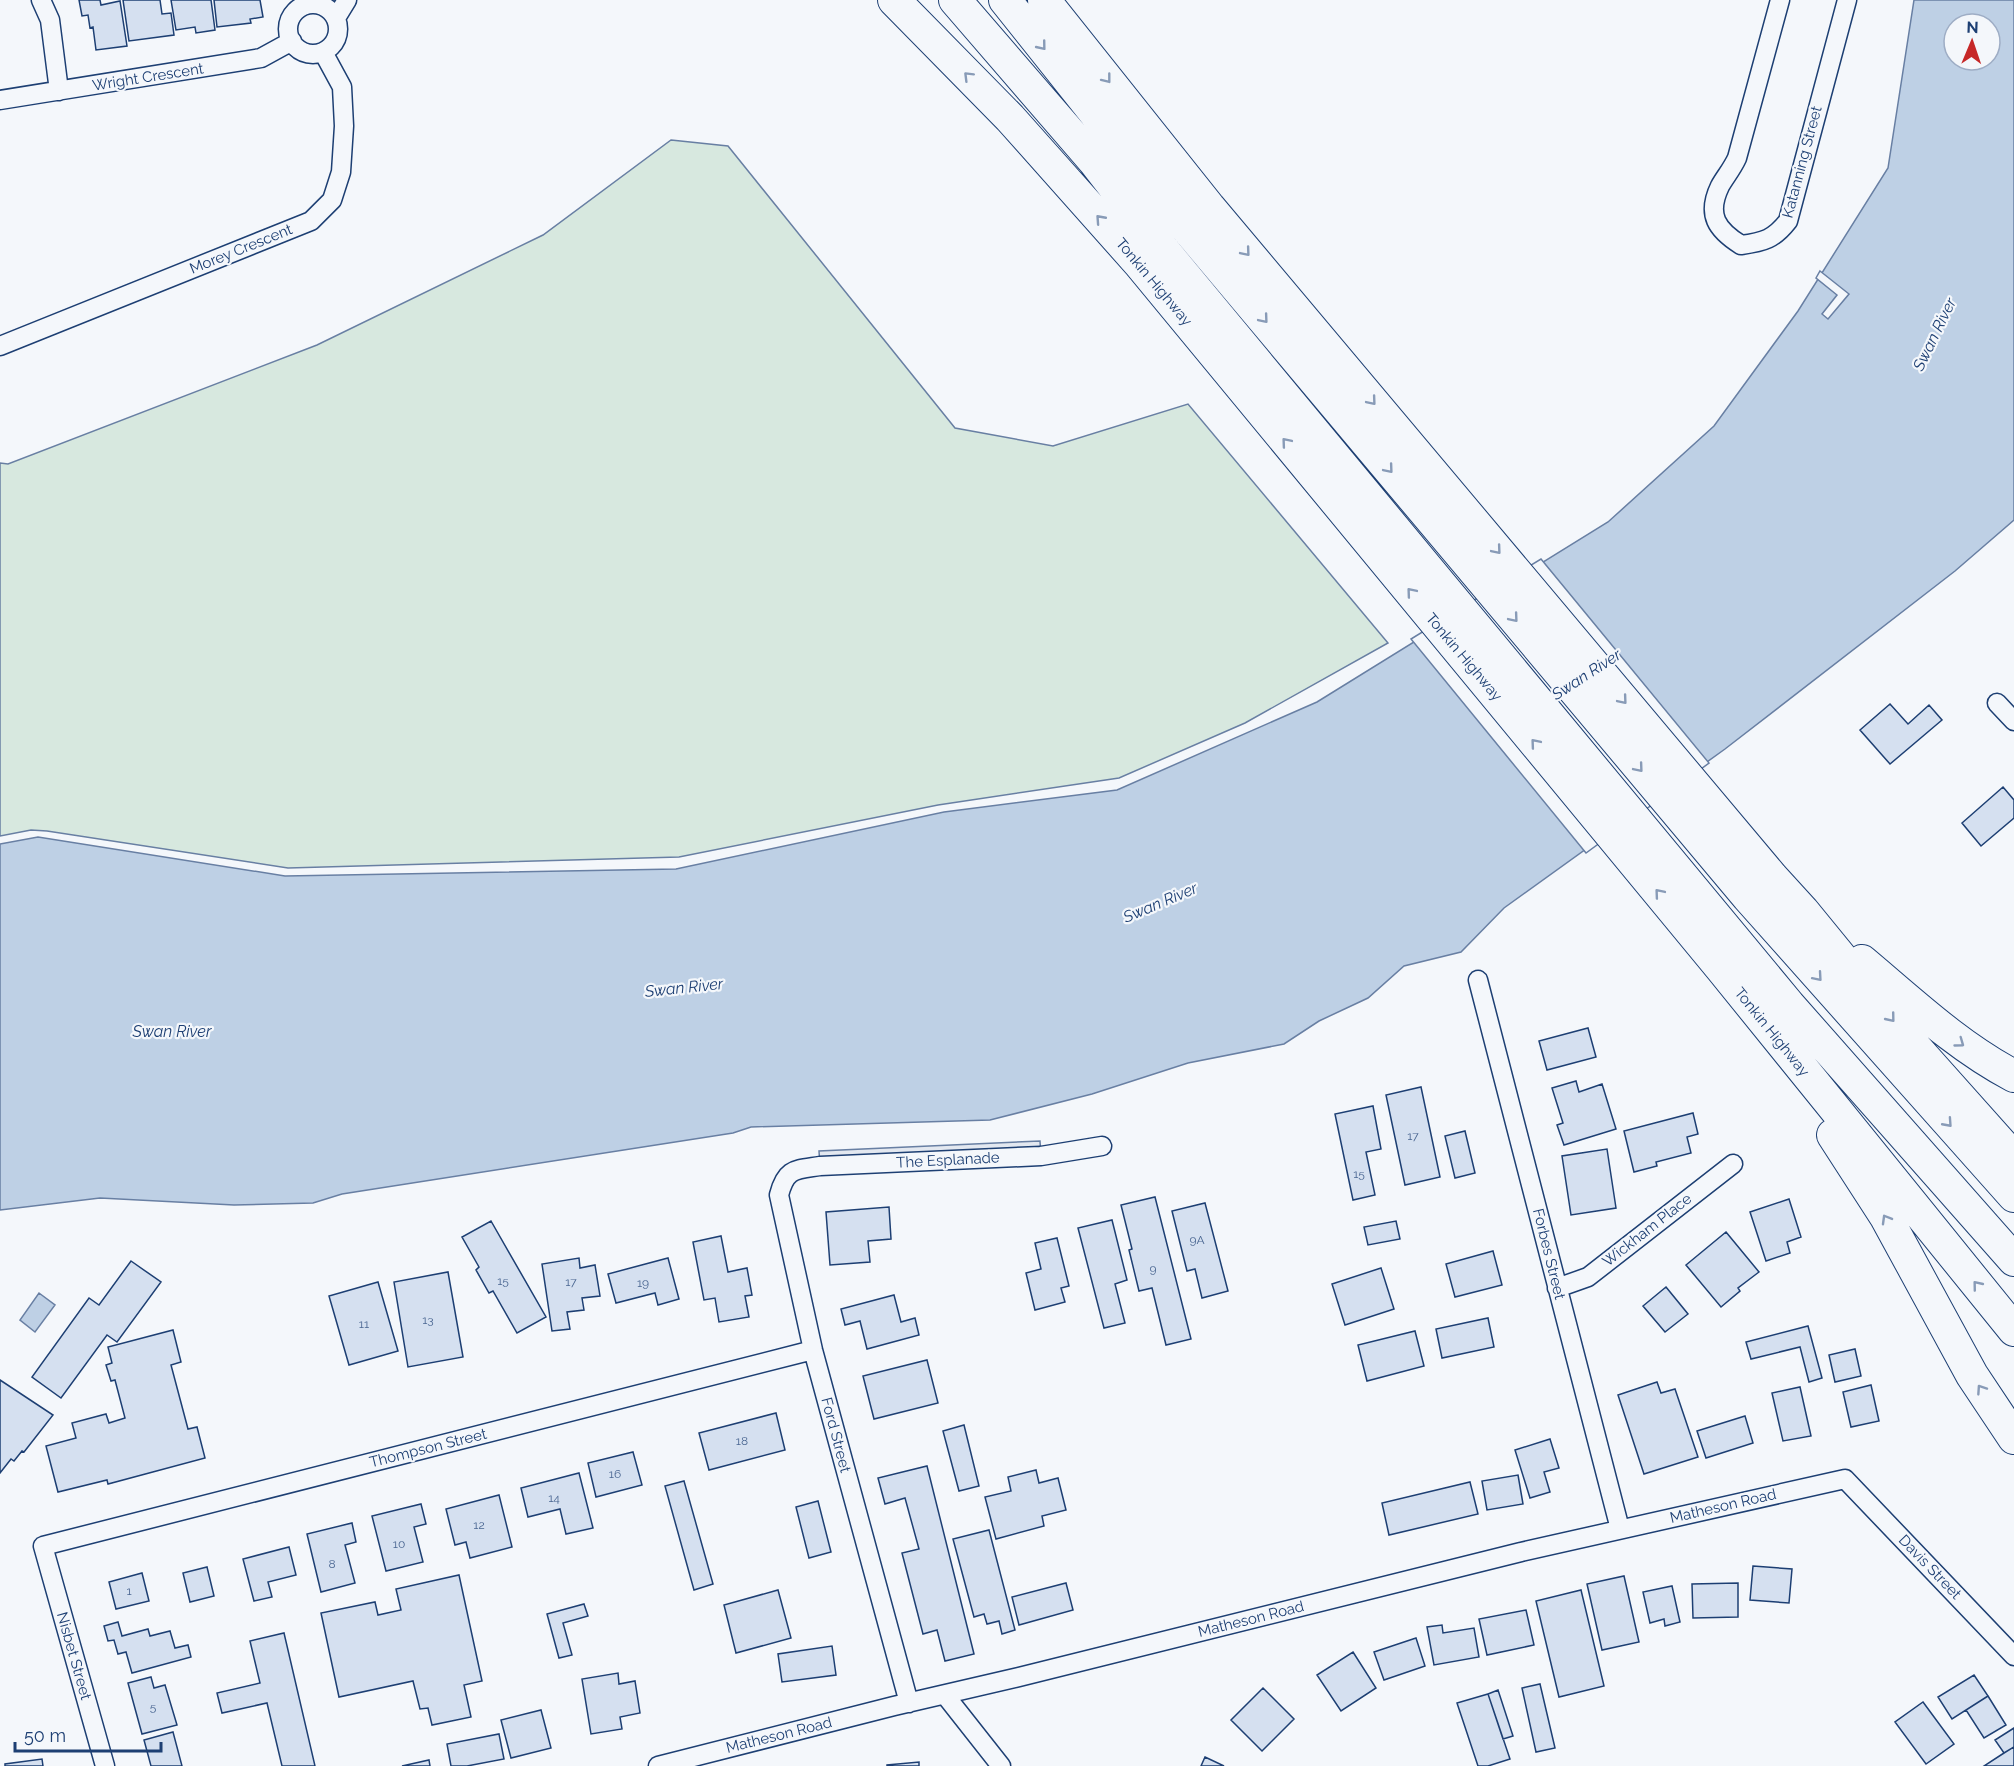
<svg xmlns="http://www.w3.org/2000/svg" width="2014" height="1766" font-family="Raleway,sans-serif">
  <rect width="100%" height="100%" fill="#f4f7fb"/>
  <!-- green -->
  <path fill="#d7e8df" stroke="#687fa3" stroke-width="1.5" d="M671 140 728 146 955 428 1053 446 1188 404 1388 643 1245 723 1119 778 938 805 679 857 288 868 47 831 31 830 0 836V463L8 464 317 345 543 235Z"/>
  <!-- parking -->
  <path fill="#e3e8f0" stroke="#687fa3" stroke-width="1.5" d="M1040 1141 1041 1156 820 1166 819 1151Z"/>
  <!-- water -->
  <path fill="#bed0e5" stroke="#687fa3" stroke-width="1.5" fill-rule="evenodd" d="M1914 0H2014V520L1955 571 1725 749 1504 908 1461 952 1404 966 1368 998 1319 1021 1284 1044 1188 1063 1092 1094 990 1120 751 1127 733 1133 342 1194 313 1203 234 1205 100 1198 0 1210V844L38 837 285 876 676 869 944 812 1117 790 1317 702 1608 522 1714 426 1798 311 1888 168ZM1954 24H1990V60H1954Z
    M39 1293 55 1305 35 1332 20 1320Z"/>
  <!-- pier -->
  <path fill="#f4f7fb" stroke="#687fa3" stroke-width="1.5" d="M1820 271 1849 294 1828 319 1822 314 1837 295 1816 278Z
    M1541 559 1709 763 1586 853 1411 639Z"/>
  <!-- building -->
  <path fill="#d5e0f0" stroke="#1d3f73" stroke-width="1.5" d="M79 0H100L101 5 120 1 127 46 96 50 93 27 90 28 88 15 82 16Z
    M123 0H160L162 14 171 13 174 35 129 41Z
    M171 0H211L215 30 196 33 195 27 176 30Z
    M214 0H260L263 17 250 19 251 23 217 27Z
    M1890 704 1908 724 1929 705 1942 720 1890 764 1860 730Z
    M2003 787 2014 800V818L1981 846 1962 823Z
    M1588 1028 1596 1057 1547 1070 1539 1041Z
    M1576 1081 1579 1092 1602 1084 1616 1129 1564 1145 1557 1125 1563 1123 1552 1088Z
    M1421 1087 1440 1177 1405 1185 1386 1095Z
    M1373 1106 1381 1149 1366 1152 1375 1195 1353 1200 1335 1114Z
    M1693 1113 1698 1134 1687 1137 1691 1153 1656 1162 1657 1166 1634 1172 1624 1131Z
    M1465 1131 1475 1173 1455 1178 1445 1136Z
    M1607 1149 1616 1208 1571 1215 1562 1156Z
    M1155 1197 1191 1339 1166 1345 1152 1288 1139 1291 1129 1250 1132 1249 1121 1205Z
    M1789 1199 1801 1237 1787 1242 1790 1253 1766 1261 1750 1212Z
    M1205 1203 1228 1291 1202 1298 1195 1269 1187 1271 1172 1211Z
    M889 1207 891 1239 868 1241 870 1262 830 1265 826 1212Z
    M1112 1220 1127 1280 1115 1284 1125 1323 1104 1328 1078 1228Z
    M491 1221 546 1317 517 1333 493 1291 489 1293 476 1270 479 1267 462 1237Z
    M1396 1221 1400 1239 1368 1245 1364 1227Z
    M1726 1232 1759 1272 1738 1288 1740 1291 1721 1307 1686 1265Z
    M721 1236 728 1272 747 1268 752 1295 745 1296 749 1317 719 1322 715 1298 704 1300 693 1242Z
    M1057 1238 1069 1286 1061 1288 1065 1302 1035 1310 1026 1273 1041 1269 1035 1243Z
    M1493 1251 1502 1285 1455 1297 1446 1264Z
    M579 1258 580 1268 595 1265 600 1296 582 1298 584 1310 567 1312 570 1329 552 1331 542 1264Z
    M668 1258 679 1299 658 1305 655 1293 616 1303 608 1274Z
    M131 1261 161 1282 117 1342 107 1335 61 1398 32 1377 89 1298 99 1305Z
    M1381 1268 1394 1309 1345 1325 1332 1284Z
    M448 1272 463 1357 408 1367 394 1282Z
    M378 1282 398 1351 349 1365 329 1296Z
    M1666 1287 1688 1314 1665 1332 1643 1306Z
    M894 1295 901 1322 915 1318 919 1335 867 1349 860 1321 845 1325 841 1309Z
    M1488 1318 1494 1347 1442 1358 1436 1329Z
    M1808 1326 1822 1378 1809 1382 1800 1347 1751 1359 1746 1342Z
    M173 1330 181 1362 171 1365 188 1429 197 1427 205 1458 108 1484 107 1480 58 1492 46 1446 76 1438 72 1423 106 1414 109 1423 125 1418 115 1380 111 1381 106 1365 112 1363 108 1347Z
    M1415 1331 1424 1366 1367 1381 1358 1345Z
    M1855 1349 1861 1376 1835 1382 1829 1355Z
    M927 1360 938 1403 874 1419 863 1376Z
    M0 1380 53 1415 24 1452 22 1451 14 1461 11 1459 0 1473Z
    M1657 1382 1661 1393 1675 1389 1698 1457 1644 1474 1618 1395Z
    M1871 1385 1879 1421 1851 1427 1843 1392Z
    M1800 1387 1811 1436 1783 1441 1772 1393Z
    M776 1413 785 1450 709 1470 699 1433Z
    M1745 1416 1753 1443 1706 1458 1697 1431Z
    M964 1425 979 1486 959 1491 943 1431Z
    M1550 1439 1559 1468 1544 1472 1550 1492 1530 1498 1515 1450Z
    M633 1452 642 1485 596 1497 588 1463Z
    M927 1466 974 1654 945 1661 937 1630 923 1634 902 1553 919 1549 905 1498 885 1504 878 1478Z
    M1036 1470 1039 1483 1058 1478 1066 1510 1042 1516 1044 1526 996 1539 985 1497 1011 1491 1008 1477Z
    M579 1473 593 1528 566 1534 560 1509 528 1517 521 1488Z
    M1518 1475 1523 1504 1487 1510 1482 1481Z
    M684 1481 713 1584 694 1590 665 1486Z
    M1470 1482 1478 1514 1389 1535 1382 1503Z
    M499 1495 512 1547 470 1558 466 1542 455 1545 446 1509Z
    M818 1501 831 1552 809 1558 796 1507Z
    M421 1504 426 1524 414 1527 423 1562 386 1571 372 1516Z
    M352 1523 356 1542 345 1545 355 1583 321 1592 307 1534Z
    M989 1530 1015 1630 1002 1634 999 1621 987 1624 984 1614 974 1617 953 1539Z
    M289 1547 296 1575 268 1582 272 1597 254 1601 243 1559Z
    M1753 1566 1792 1569 1789 1603 1750 1600Z
    M207 1567 214 1596 190 1602 183 1573Z
    M142 1573 149 1601 116 1609 109 1582Z
    M459 1575 482 1681 464 1685 471 1717 432 1725 428 1708 420 1709 413 1681 339 1697 321 1613 375 1602 378 1615 401 1610 396 1589Z
    M1624 1576 1639 1642 1602 1650 1587 1584Z
    M1066 1583 1073 1610 1019 1625 1012 1597Z
    M1738 1583V1617L1693 1618 1692 1584Z
    M1672 1586 1680 1622 1665 1626 1664 1619 1650 1623 1643 1592Z
    M778 1590 791 1638 736 1653 724 1605Z
    M1581 1590 1604 1686 1559 1697 1536 1601Z
    M584 1604 588 1616 563 1623 572 1655 559 1658 547 1614Z
    M1526 1610 1534 1645 1487 1655 1479 1619Z
    M118 1622 122 1636 148 1629 150 1636 170 1631 175 1648 188 1645 191 1657 132 1673 126 1652 118 1654 114 1640 108 1641 104 1626Z
    M1442 1625 1443 1633 1474 1628 1479 1657 1434 1665 1427 1627Z
    M284 1633 315 1766H282L267 1703 222 1713 217 1693 260 1683 250 1641Z
    M1416 1638 1425 1666 1384 1680 1374 1652Z
    M832 1646 836 1675 782 1682 778 1654Z
    M1353 1652 1376 1688 1341 1711 1317 1675Z
    M618 1673 619 1684 635 1681 640 1713 620 1717 622 1729 591 1734 582 1679Z
    M1974 1675 1988 1696 1952 1719 1938 1697Z
    M151 1677 154 1688 165 1685 177 1725 142 1734 128 1683Z
    M1540 1684 1555 1748 1536 1752 1522 1688Z
    M1263 1688 1294 1719 1262 1751 1231 1720Z
    M1498 1690 1513 1736 1503 1739 1488 1694Z
    M1488 1694 1510 1759 1488 1766H1478L1457 1703Z
    M1988 1696 2006 1725 1984 1738 1966 1710Z
    M1923 1702 1954 1744 1926 1764 1895 1722Z
    M541 1710 551 1748 511 1758 501 1720Z
    M2014 1728V1747L2004 1753 1995 1740Z
    M173 1732 182 1766H151L144 1740Z
    M499 1734 504 1759 467 1766H451L447 1744Z
    M2014 1747V1766H1984L2004 1753Z
    M1205 1757 1224 1766H1201Z
    M42 1759 43 1766H5V1764Z
    M429 1760 430 1766H402Z
    M919 1762V1766H887V1765Z"/>
  <g fill="none" stroke-linecap="round" stroke-linejoin="round">
    <defs>
      <path id="street" d="M41 0 50 20 59 91
        M1780 0 1737 158C1732 169 1725 177 1720 186 1706 215 1717 230 1741 245 1764 242 1774 239 1788 221L1847 0
        M288 29a25 25 0 1 1 50 0a25 25 0 1 1-50 0Z
        M336 18 347 0
        M0 100 261 58 292 41
        M0 346 311 221 332 200 341 172 344 126 342 87 323 52
        M1997 703 2014 721
        M1478 980 1620 1529
        M1557 1288 1588 1277 1733 1164
        M945 1695 1001 1766
        M909 1703 813 1350 779 1195C786 1168 795 1170 820 1166L1041 1156 1102 1146
        M105 1766 43 1546 813 1350
        M658 1766 894 1706 1019 1677 1521 1552 1845 1479 2014 1656"/>
      <path id="highway" d="M894 0 1010 118 1139 263 1721 968 2014 1330
        M955 0 1094 161 1160 246 1789 1005 2014 1260
        M1005 0 1185 226 1748 897 2014 1196
        M1044 0 1209 207 1772 877 1803 911 1906 1037 2014 1158
        M1862 961C1911 1002 1957 1046 2014 1076
        M1833 1135 1886 1217 1972 1375 2014 1438"/>
    </defs>
    <!-- street casing -->
    <use href="#street" stroke="#1d3f73" stroke-width="21"/>
    <!-- highway casing -->
    <use href="#highway" stroke="#1d3f73" stroke-width="34"/>
    <!-- street -->
    <use href="#street" stroke="#f4f7fb" stroke-width="18"/>
    <!-- highway -->
    <use href="#highway" stroke="#f4f7fb" stroke-width="32"/>
  </g>
  <!-- one-way arrows -->
  <defs><path id="oneway-chevron" d="M-2-3.5L2.5 0L-2 3.5" fill="none" stroke-width="1.6" stroke-linecap="round" stroke-linejoin="round" transform="scale(1.5)"/></defs>
  <g stroke="#889bb7">
    <use href="#oneway-chevron" transform="translate(1042 46) rotate(51)"/>
    <use href="#oneway-chevron" transform="translate(968 76) rotate(-135)"/>
    <use href="#oneway-chevron" transform="translate(1107 79) rotate(52)"/>
    <use href="#oneway-chevron" transform="translate(1100 219) rotate(-132)"/>
    <use href="#oneway-chevron" transform="translate(1246 252) rotate(50)"/>
    <use href="#oneway-chevron" transform="translate(1264 319) rotate(50)"/>
    <use href="#oneway-chevron" transform="translate(1372 401) rotate(50)"/>
    <use href="#oneway-chevron" transform="translate(1286 442) rotate(-130)"/>
    <use href="#oneway-chevron" transform="translate(1389 469) rotate(50)"/>
    <use href="#oneway-chevron" transform="translate(1497 550) rotate(50)"/>
    <use href="#oneway-chevron" transform="translate(1411 592) rotate(-130)"/>
    <use href="#oneway-chevron" transform="translate(1514 618) rotate(50)"/>
    <use href="#oneway-chevron" transform="translate(1623 700) rotate(50)"/>
    <use href="#oneway-chevron" transform="translate(1535 743) rotate(-130)"/>
    <use href="#oneway-chevron" transform="translate(1639 768) rotate(50)"/>
    <use href="#oneway-chevron" transform="translate(1659 893) rotate(-130)"/>
    <use href="#oneway-chevron" transform="translate(1818 977) rotate(49)"/>
    <use href="#oneway-chevron" transform="translate(1891 1018) rotate(51)"/>
    <use href="#oneway-chevron" transform="translate(1960 1043) rotate(36)"/>
    <use href="#oneway-chevron" transform="translate(1948 1123) rotate(48)"/>
    <use href="#oneway-chevron" transform="translate(1886 1219) rotate(-120)"/>
    <use href="#oneway-chevron" transform="translate(1977 1285) rotate(-129)"/>
    <use href="#oneway-chevron" transform="translate(1981 1389) rotate(-124)"/>
  </g>
  <g text-anchor="middle" stroke-width="4.5" stroke-linejoin="round" paint-order="stroke">
    <!-- number labels -->
    <g font-size="12" fill="#4b6792">
      <text x="1413" y="1140">17</text>
      <text x="1359" y="1178">15</text>
      <text x="1197" y="1244">9A</text>
      <text x="1153" y="1273">9</text>
      <text x="503" y="1285">15</text>
      <text x="571" y="1286">17</text>
      <text x="643" y="1287">19</text>
      <text x="428" y="1324">13</text>
      <text x="364" y="1328">11</text>
      <text x="742" y="1445">18</text>
      <text x="615" y="1478">16</text>
      <text x="554" y="1502">14</text>
      <text x="479" y="1529">12</text>
      <text x="399" y="1548">10</text>
      <text x="332" y="1568">8</text>
      <text x="129" y="1595">1</text>
      <text x="153" y="1711">5</text>
    </g>
    <!-- street labels -->
    <g font-size="15" fill="#1d3f73" stroke="#f4f7fb">
      <text transform="translate(148 77) rotate(-9)" y="5">Wright Crescent</text>
      <text transform="translate(1802 162) rotate(-75)" y="5">Katanning Street</text>
      <text transform="translate(241 249) rotate(-22)" y="5">Morey Crescent</text>
      <text transform="translate(1154 282) rotate(50)" y="5">Tonkin Highway</text>
      <text transform="translate(1464 657) rotate(50)" y="5">Tonkin Highway</text>
      <text transform="translate(1772 1032) rotate(51)" y="5">Tonkin Highway</text>
      <text transform="translate(948 1160) rotate(-3)" y="5">The Esplanade</text>
      <text transform="translate(1647 1230) rotate(-38)" y="5">Wickham Place</text>
      <text transform="translate(1549 1254) rotate(76)" y="5">Forbes Street</text>
      <text transform="translate(836 1435) rotate(75)" y="5">Ford Street</text>
      <text transform="translate(428 1448) rotate(-14)" y="5">Thompson Street</text>
      <text transform="translate(1723 1506) rotate(-13)" y="5">Matheson Road</text>
      <text transform="translate(1930 1567) rotate(46)" y="5">Davis Street</text>
      <text transform="translate(1251 1619) rotate(-14)" y="5">Matheson Road</text>
      <text transform="translate(74 1656) rotate(74)" y="5">Nisbet Street</text>
      <text transform="translate(779 1735) rotate(-14)" y="5">Matheson Road</text>
    </g>
    <!-- water labels -->
    <g font-size="16" font-style="italic" fill="#1d3f73" stroke="#f4f7fb">
      <text transform="translate(1934 334) rotate(-64)" y="6">Swan River</text>
      <text transform="translate(1586 674) rotate(-33)" y="6">Swan River</text>
      <text transform="translate(1160 902) rotate(-23)" y="6">Swan River</text>
      <text transform="translate(684 987) rotate(-6)" y="6">Swan River</text>
      <text x="172" y="1037">Swan River</text>
    </g>
  </g>
  <!-- north arrow -->
  <g transform="translate(1972 42) rotate(2)"><circle r="28" fill="#f4f7fb" stroke="#9eadc5" stroke-width="1.5"/>
  <path d="M0-4.5L10 22L0 15L-10 22Z" fill="#c62828"/>
  <text y="-9" font-size="16" font-weight="bold" text-anchor="middle" fill="#1d3f73">N</text>
  </g>
  <!-- scale -->
  <path d="M15 1742v9h146v-9" fill="none" stroke="#1d3f73" stroke-width="3"/>
  <text x="24" y="1742" font-size="18" fill="#1d3f73" stroke="#f4f7fb" stroke-width="4.5" paint-order="stroke">50 m</text>
</svg>
